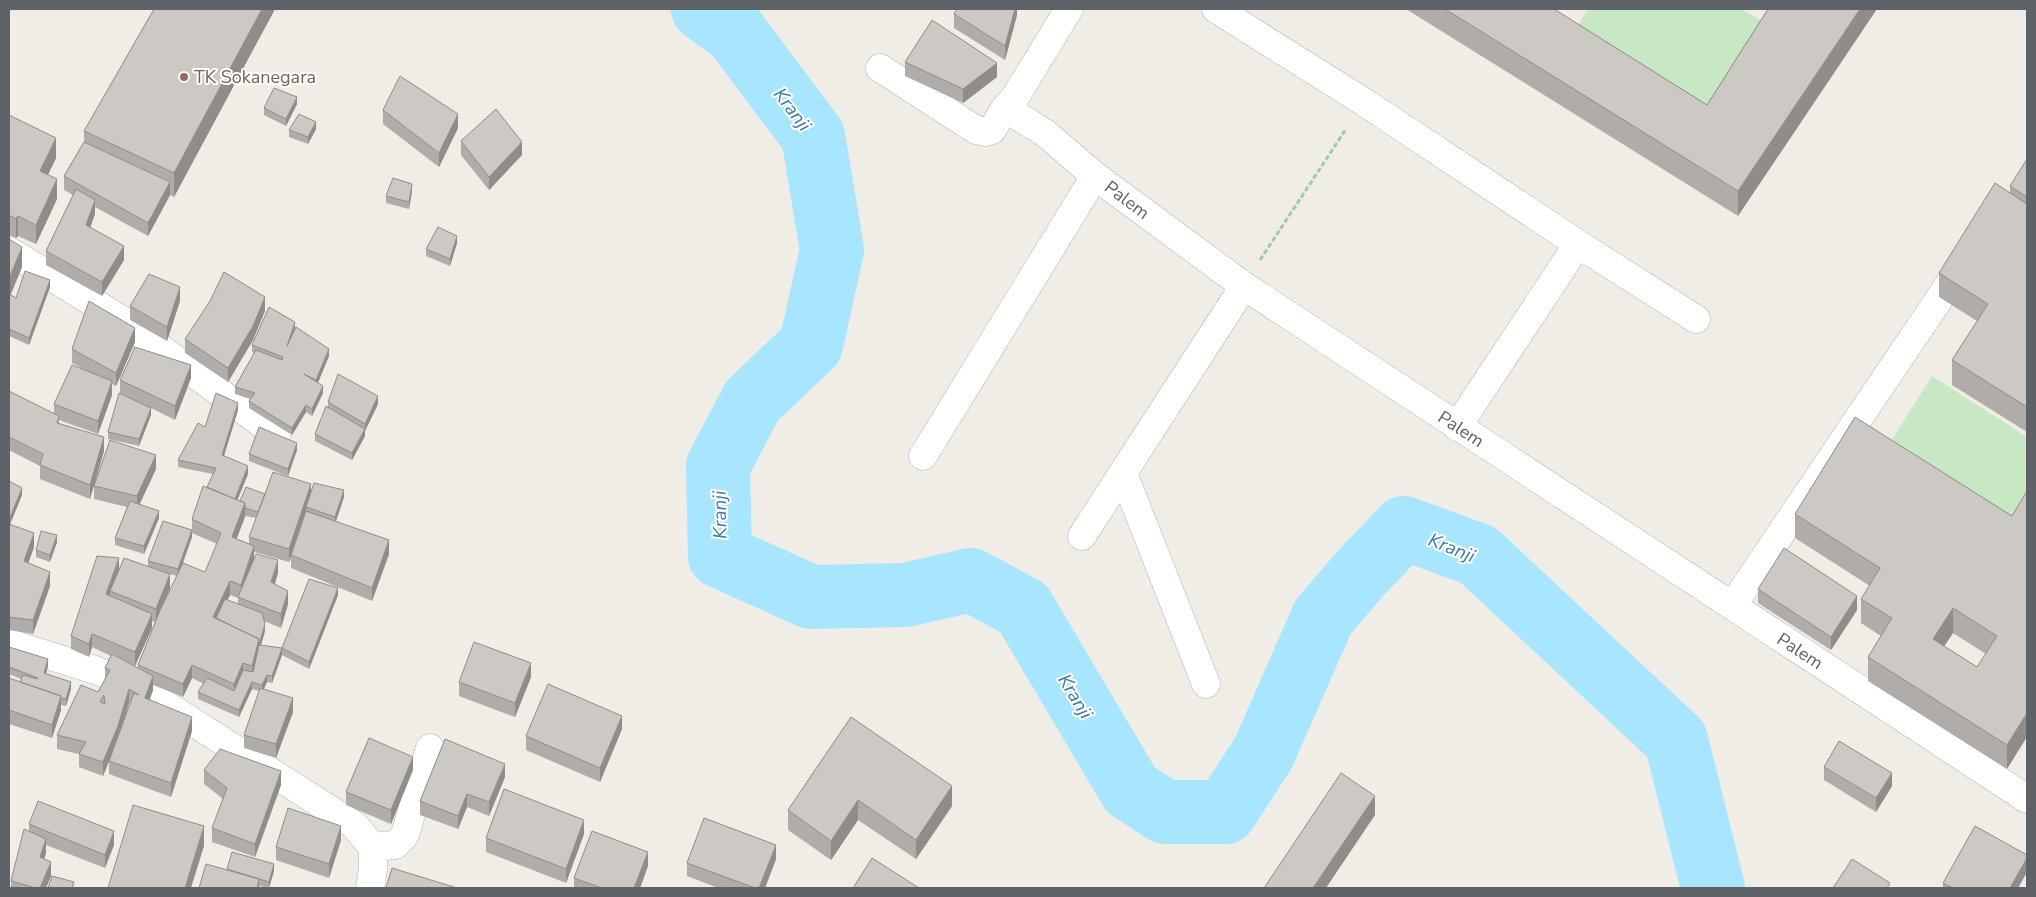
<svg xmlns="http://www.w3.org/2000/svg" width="2036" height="897" font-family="'Nunito Sans',sans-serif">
  <rect width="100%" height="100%" fill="#f0ede7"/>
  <!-- pitch -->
  <path fill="#c8e8c3" d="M1588 9H1741L1762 21 1709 108 1577 27Z
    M1932 376 2027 437V499L2011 524 1888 446Z"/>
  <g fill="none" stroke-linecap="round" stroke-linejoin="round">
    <!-- river -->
    <path stroke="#a8e5ff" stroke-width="64" d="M703 9 735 32 813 136 832 250 811 345 752 401 718 466 720 556 811 597 905 595 971 580 1023 608 1131 790 1165 812H1225L1264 752 1323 617 1360 574 1404 528 1478 555 1676 740 1713 888"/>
    <defs>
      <path id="minor" d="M1069 9 1014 99 1005 108 1045 133 1095 176 1244 286 2027 799
        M1216 9 1364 102 1578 244 1696 319
        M880 68 976 130 986 132 992 130 1005 108
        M9 251 122 320 277 435
        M1457 427 1578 244
        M923 456 1095 176
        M1123 473 1206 684
        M1082 536 1244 286
        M1732 606 1960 268
        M9 643 95 670 138 687 354 825 373 847V869L370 888
        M373 847 395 845 405 835 430 748"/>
    </defs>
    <!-- minor casing -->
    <use href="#minor" stroke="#b2b5b9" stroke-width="29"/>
    <!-- path -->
    <path stroke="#9dcca5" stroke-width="3" stroke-dasharray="5 2.5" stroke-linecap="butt" d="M1260 260 1346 129"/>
    <!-- minor -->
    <use href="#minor" stroke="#fff" stroke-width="28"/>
  </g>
  <!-- wall -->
  <path fill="#afaca9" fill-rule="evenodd" d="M275 9 174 197 170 195 148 236 95 207V214L90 228 124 260 102 296 46 265V251L73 195 64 190V176L84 142V131Z
    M1017 9V15L1005 60 954 28V14Z
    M1406 9H1554L1707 105 1768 9 1738 216Z
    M905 62 997 77 963 103 905 76Z
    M297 104 286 126 264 115V108Z
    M383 110 458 128 439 167 383 124Z
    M9 115 56 158 48 175 57 199 36 244 18 236 16 238 9 235Z
    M316 129 308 144 289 137V130Z
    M461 141 522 155 489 190 461 155Z
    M2027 159V432L1952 385V360L1977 321 1939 297V273L2010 193V186Z
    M412 191 409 209 386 203V196Z
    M9 239 22 267 10 295 16 298 50 287 29 345 9 336Z
    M457 243 450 266 426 256V249Z
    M180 301 167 341 130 320V306Z
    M265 311 253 340 228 382 185 353V339Z
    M295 328 329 356 318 383 323 393 312 416 306 412 292 435 249 408V401L250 399 235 394V387L254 353 252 352V345Z
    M135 342 116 386 112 384V395L98 434 59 420V423L104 451 90 499 40 479V466L9 450V391L54 414V404L89 372 72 363V349Z
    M191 378 175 420 151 408V415L139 446 108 439V432L120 393V380Z
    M328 402 378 404 365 431V436L352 460 315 441V434L328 406Z
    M238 410 224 456 248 474 237 500 240 501 265 494 311 491 344 497 336 521 389 554 372 601 291 568V558L289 562 254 552V560L278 573 275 584 288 604 281 628 264 621 265 631 261 645 282 648 338 595 309 669 282 655 272 683 267 682 264 689 293 712 276 758 244 748V735L259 691 252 689 239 717 198 699V692L204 684 192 678 183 697 153 685V690L150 699 192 731 171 797 109 774V761L103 776 79 767V754L57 749V735L98 692 105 679V668L111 656 92 647 89 657 71 649V636L119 569 148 566V561L192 530V519L213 474 178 467V460L205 427ZM245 516 256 518 249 537V544L236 539ZM192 533 217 544 205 572 182 566 192 537ZM170 574 177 576 167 596 170 588ZM230 595 238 598V604L227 600ZM152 621 155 622 138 665V668L135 666 152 628ZM129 703 131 704 122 727Z
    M297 450 288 476 249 461V454Z
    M156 469 140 504 159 518 144 554 115 545V538L127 507 94 499V486Z
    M9 481 22 495 10 524 34 547 28 563 50 586 33 634 9 630Z
    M1795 514 2012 516 2007 769 1868 681V657L1881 636 1861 623V599L1870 586 1795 538ZM1953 633 1986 654 1977 667 1944 646Z
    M57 542 50 562 36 557V550Z
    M1758 589 1857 610 1831 650 1758 603Z
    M9 647 48 666 46 674 71 689 66 706 61 705V710L52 738 9 724V678L20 682 21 679 9 674Z
    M531 677 515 717 459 696V682Z
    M851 717 952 806 916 859 858 820 831 860 788 830V810Z
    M622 729 600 782 526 750V736Z
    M1824 767 1892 786 1876 812 1824 780Z
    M204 770 281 785 255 857 212 842V828L223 799 204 784Z
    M413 770 391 824 346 805V792Z
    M505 777 489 816 467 807 458 829 420 815V801Z
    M29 824 114 845 105 868 46 845V853L44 859 51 876 46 888H11V881L29 831Z
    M584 834 566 883 486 852V838Z
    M341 840 329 878 276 860V847Z
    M2027 855V872L2018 888H1943V883Z
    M776 859 765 888H718L687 876V863Z
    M648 866 640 888H574V878Z
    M227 870 274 871 269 888 259 886V888Z"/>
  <!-- shaded-wall -->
  <path fill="#8f8c89" d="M262 9H275L174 197V173Z
    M1015 9H1017V15L1005 60V46Z
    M1860 9H1877L1738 216V191Z
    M997 63V77L963 103V89Z
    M297 97V104L286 126V119Z
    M458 114V128L439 167V153Z
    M316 122V129L308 144V137Z
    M56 138V158L40 191V171Z
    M522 142V155L489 190V177Z
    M57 179V199L36 244V225Z
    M170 182V195L148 236V223Z
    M412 184V191L409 209V202Z
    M95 200V214L86 239V225Z
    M18 216V236L16 238V219Z
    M457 236V243L450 266V259Z
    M124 246V260L102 296V282Z
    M22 247V267L9 299V279Z
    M50 280V287L29 345V338Z
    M180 287V301L167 341V327Z
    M265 297V311L253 340 228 382V368Z
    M295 322V329L287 346Z
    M135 328V342L116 386V373Z
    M329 349V356L316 387V380Z
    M191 365V378L175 420V406Z
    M112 381V395L98 434V421Z
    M323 386V393L312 416V409Z
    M378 396V404L365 431V424Z
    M238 403V410L222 462V455Z
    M306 405V412L292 435V428Z
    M151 408V415L139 446V439Z
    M365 429V436L352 460V453Z
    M104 437V451L90 499V485Z
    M297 443V450L288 476V469Z
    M156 455V469L137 509V496Z
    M248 466V474L235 506V499Z
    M311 484V498L306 507V514L291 555 289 562V549Z
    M22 488V495L9 527V520Z
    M344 490V497L335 524V517Z
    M245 503V517L232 551V537Z
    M159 511V518L144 554V546Z
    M192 530V537L178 576V569Z
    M34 533V547L24 575V561Z
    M57 535V542L50 562V555Z
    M389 540V554L372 601V588Z
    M254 546V560L241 599V585Z
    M119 558V571L110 591V597L106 594Z
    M278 560V573L271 596V582Z
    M50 572V586L33 634V620Z
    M170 574V588L156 622V609Z
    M230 581V595L216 624 213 617Z
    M338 588V595L309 669V662Z
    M288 591V604L281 628V614Z
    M1857 596V610L1831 650V637Z
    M1953 608V633L1933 663V639Z
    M152 614V628L135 666V652Z
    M265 624V631L259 652V645Z
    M92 634V647L89 657V644Z
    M259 639V652L252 679V666Z
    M282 648V655L272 683V676Z
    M48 659V666L44 680V673Z
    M243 663V677L234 698V684Z
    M531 663V677L515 717V703Z
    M192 665V678L183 697V684Z
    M267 675V682L262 693V685Z
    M153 676V690L145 711V698Z
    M71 682V689L66 706V699Z
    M252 682V689L239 717V710Z
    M129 689V703L118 739 103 776V762Z
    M61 696V710L52 738V725Z
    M293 698V712L276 758V744Z
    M2027 713V737L2007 769V745Z
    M622 716V729L600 782V768Z
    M192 717V731L171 797V783Z
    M413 757V770L391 824V810Z
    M505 764V777L489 816V802Z
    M281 771V785L255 857V844Z
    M1892 773V786L1876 812V798Z
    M952 786V806L916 859V840Z
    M467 794V807L458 829V816Z
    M1375 796V815L1326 888H1313Z
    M858 800V820L831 860V841Z
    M584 820V834L566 883V869Z
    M204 826V846L191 888H185Z
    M341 826V840L329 878V864Z
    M114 831V845L105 868V855Z
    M46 839V853L40 871V857Z
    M776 845V859L765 888H759Z
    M648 852V866L640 888H634Z
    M2027 858V872L2018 888H2010Z
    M51 862V876L46 888H40Z
    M274 864V871L269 888V882Z
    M259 879V888H257Z"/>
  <!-- building -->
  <path fill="#ccc8c4" stroke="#8f8c89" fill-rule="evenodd" d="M154 9H262L174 173 84 131Z
    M957 9H1015L1005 46 954 14Z
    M1445 9H1554L1707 105 1768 9H1860L1738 191Z
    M932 20 997 63 963 89 905 62Z
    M400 76 458 114 439 153 383 110Z
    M274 88 297 97 286 119 264 108Z
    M496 109 522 142 489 177 461 141Z
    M299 114 316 122 308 137 289 130Z
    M9 115 56 138 40 171 57 179 36 225 18 216 16 219 9 215Z
    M84 142 170 182 148 223 64 176Z
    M2027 159V197L2010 186Z
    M393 178 412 184 409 202 386 196Z
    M1995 183 2027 204V407L1952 360 1988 304 1939 273Z
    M76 189 95 200 86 225 124 246 102 282 46 251Z
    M438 227 457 236 450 259 426 249Z
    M9 239 22 247 9 279Z
    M25 271 50 280 29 338 9 329V294L16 298Z
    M224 272 265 297 253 326 228 368 185 339 210 301Z
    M149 274 180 287 167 327 130 306Z
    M89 301 135 328 116 373 72 349Z
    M269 307 295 322 287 346 296 327 329 349 316 380 304 374 323 386 312 409 306 405 292 428 249 401 255 393 235 387 256 350 282 360 283 357 252 345Z
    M135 347 191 365 175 406 120 380Z
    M72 365 112 381 98 421 54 404Z
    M338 374 378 396 365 424 328 402Z
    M9 391 59 416 57 423 104 437 90 485 40 465 43 454 9 437Z
    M119 393 151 408 139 439 108 432Z
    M216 393 238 403 222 455 248 466 235 499 207 487 216 468 178 460 198 423 205 427Z
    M326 406 365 429 352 453 315 434Z
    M1855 417 2012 516 2027 491V713L2007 745 1868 657 1892 618 1861 599 1880 568 1795 514ZM1953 608 1997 636 1977 667 1933 639Z
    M259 427 297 443 288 469 249 454Z
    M110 440 156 455 137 496 94 486Z
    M273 472 311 484 289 549 249 537Z
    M9 481 22 488 9 520Z
    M314 483 344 490 335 517 306 507Z
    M203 486 245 503 232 537 254 546 241 585 230 581 213 617 259 639 252 666 243 663 234 684 192 665 183 684 138 665 161 608 183 563 205 572 221 533 192 519Z
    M246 487 265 494 258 512 245 508V503L240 501Z
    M130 501 159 511 144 546 115 538Z
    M306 511 389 540 372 588 291 555Z
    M163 521 192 530 178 569 148 561Z
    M9 524 34 533 24 561 50 572 33 620 9 617Z
    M41 531 57 535 50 555 36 550Z
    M1784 548 1857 596 1831 637 1758 589Z
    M256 554 278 560 271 582 288 591 281 614 238 597Z
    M97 556 119 558 106 594 152 614 135 652 92 634 89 644 71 636Z
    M124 558 170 574 156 609 110 591Z
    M309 579 338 588 309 662 282 648Z
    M225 599 262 613 265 624 259 645V639L216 618Z
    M474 642 531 663 515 703 459 682Z
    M259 645 282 648 272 676 267 675 262 685 252 682 239 710 198 692 207 678 234 691 243 670 253 672Z
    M9 647 48 659 44 673 71 682 66 699 61 698V696L20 682 23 675 37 679 38 678 9 667Z
    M112 654 153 676 145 698 192 717 171 783 109 761 134 693 139 695 129 689 118 726 103 762 79 754 86 742 57 735 81 685 98 692 110 670 105 668ZM104 695 105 704 100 702Z
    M9 678 61 696 52 725 9 710Z
    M548 684 622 716 600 768 526 736Z
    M260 688 293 698 276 744 244 735Z
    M851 717 952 786 916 840 858 800 831 841 788 810Z
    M369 738 413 757 391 810 346 792Z
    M445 739 505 764 489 802 467 794 458 816 420 801Z
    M1839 741 1892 773 1876 798 1824 767Z
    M220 749 281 771 255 844 212 828 227 788 204 770Z
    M1341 773 1375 796 1313 888H1264Z
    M504 789 584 820 566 869 486 838Z
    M38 801 114 831 105 855 29 824Z
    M133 805 204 826 185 888H108Z
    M288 808 341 826 329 864 276 847Z
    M704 818 776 845 759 888H755L687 863Z
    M1975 826 2027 855V858L2010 888H1953L1943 883Z
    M24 829 46 839 40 857 51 862 40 888H36L11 881Z
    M592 831 648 852 634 888H602L574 878Z
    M232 852 274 864 269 882 227 869Z
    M872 858 919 888H853Z
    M1852 859 1890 883 1887 888H1833Z
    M206 864 259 879 257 888H199Z
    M392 868 457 888H386Z
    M52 876 74 882 72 888H48Z"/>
  <!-- markers -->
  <circle fill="#8d6e63" stroke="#fff" stroke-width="2" cx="184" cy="77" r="5"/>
  <g text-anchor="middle" stroke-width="4" stroke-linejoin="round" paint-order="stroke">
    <!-- education labels -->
    <g font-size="18" fill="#785e54" stroke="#fff" text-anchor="start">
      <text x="194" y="83">TK Sokanegara</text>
    </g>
    <!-- street labels -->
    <g font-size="18" fill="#5e6367" stroke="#fff">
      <text transform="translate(1127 200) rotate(37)" y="6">Palem</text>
      <text transform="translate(1461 429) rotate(33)" y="6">Palem</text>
      <text transform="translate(1800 651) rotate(33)" y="6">Palem</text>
    </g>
    <!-- water labels -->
    <g font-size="19" font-style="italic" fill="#3c7ba2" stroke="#fff">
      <text transform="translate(793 109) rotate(53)" y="7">Kranji</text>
      <text transform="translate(719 515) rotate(-91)" y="7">Kranji</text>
      <text transform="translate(1452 547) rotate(22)" y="7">Kranji</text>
      <text transform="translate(1076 696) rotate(59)" y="7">Kranji</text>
    </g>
  </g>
  <!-- border -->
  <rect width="2036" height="897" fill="none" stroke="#5e6367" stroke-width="20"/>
</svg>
